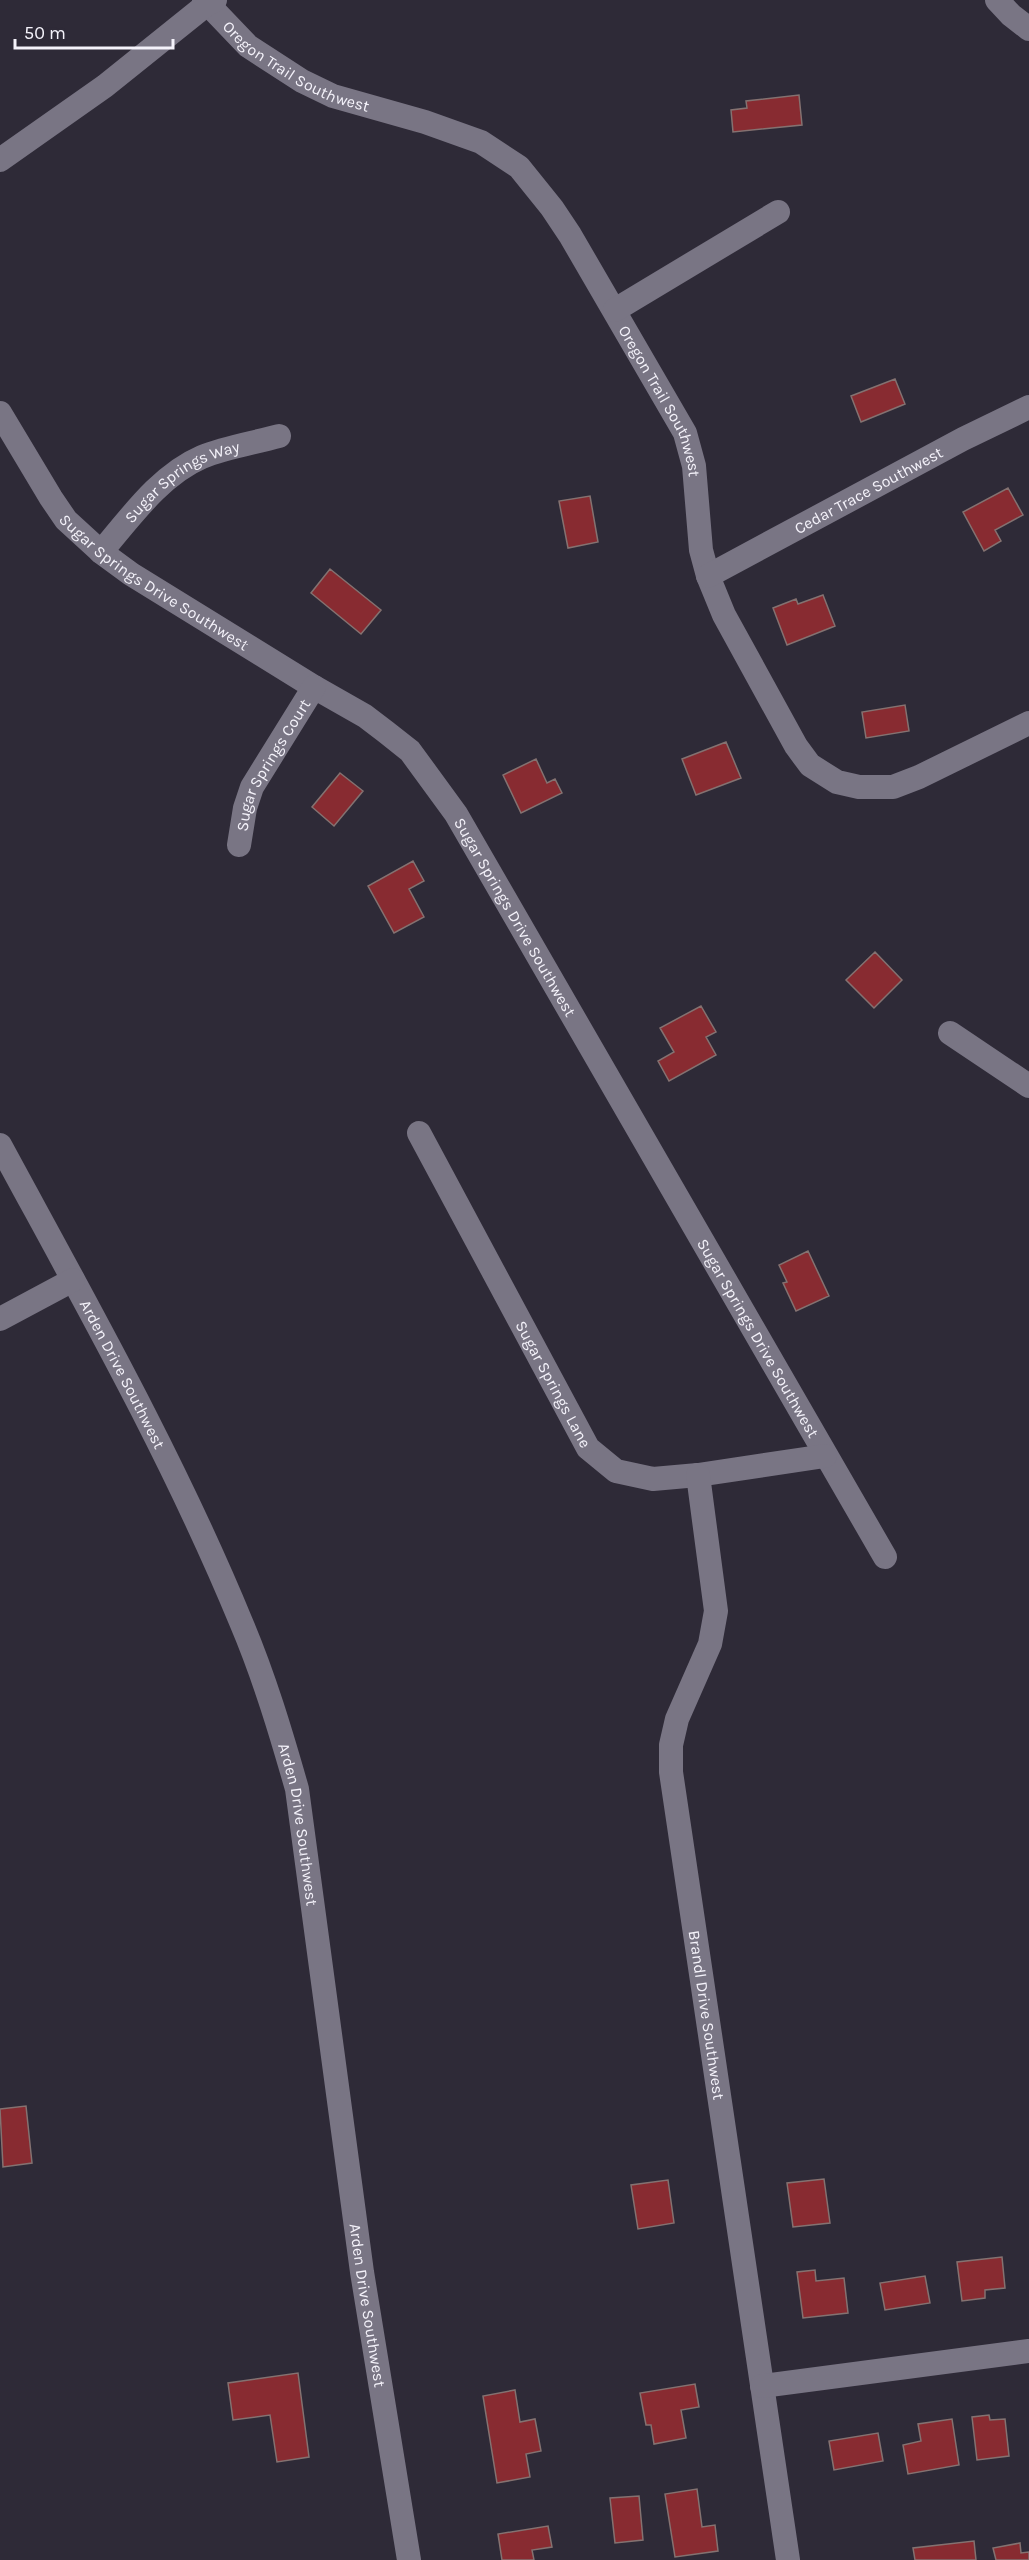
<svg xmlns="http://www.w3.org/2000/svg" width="1029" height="2560" font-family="Karla,sans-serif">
  <rect width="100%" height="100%" fill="#2e2a37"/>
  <!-- building -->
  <path fill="#882b31" stroke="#847271" stroke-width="1.5" d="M799 95 802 125 733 132 731 110 747 108 746 101Z
    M895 379 905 404 861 422 851 396Z
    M1008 488 1023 515 995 530 1001 541 984 551 963 512Z
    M590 496 598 542 568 548 559 501Z
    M330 569 381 610 361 634 311 593Z
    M823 595 835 626 787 645 773 608 796 599 798 604Z
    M905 705 909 731 866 738 862 712Z
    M726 742 741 778 696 795 682 759Z
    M536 759 547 783 555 779 562 793 521 813 503 775Z
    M340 773 363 791 334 826 312 807Z
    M413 861 424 881 409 889 424 917 394 933 368 886Z
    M875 952 902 980 874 1008 846 980Z
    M701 1006 716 1032 706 1037 716 1055 669 1081 658 1061 674 1052 660 1028Z
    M808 1251 829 1296 796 1311 783 1283 787 1282 779 1265Z
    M26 2106 32 2163 3 2167 0 2109Z
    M824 2179 830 2223 793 2227 787 2183Z
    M668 2180 674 2223 638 2229 631 2185Z
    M1002 2257 1005 2288 985 2290V2298L962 2301 957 2262Z
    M815 2270 816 2281 844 2278 848 2313 803 2318 797 2272Z
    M925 2276 930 2303 885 2310 880 2283Z
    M298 2373 309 2457 277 2462 270 2415 233 2420 228 2383Z
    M695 2384 699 2407 681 2410 686 2438 654 2444 651 2425H646L640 2393Z
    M515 2390 520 2422 535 2419 541 2451 526 2454 530 2477 497 2483 483 2396Z
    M989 2415 990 2420 1005 2419 1009 2456 977 2460 972 2417Z
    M952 2419 959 2465 908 2474 903 2445 921 2441 918 2424Z
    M878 2433 883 2461 834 2470 829 2441Z
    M697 2489 702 2527 715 2525 718 2551 675 2557 665 2494Z
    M639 2496 643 2540 615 2543 610 2498Z
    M548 2526 552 2547 532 2550 534 2560H502L498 2534Z
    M974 2541 976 2560H915L913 2548Z
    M1020 2543 1021 2553 1029 2552V2560H996L993 2548Z"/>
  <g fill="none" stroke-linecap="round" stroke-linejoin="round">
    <!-- street -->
    <g stroke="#797584" stroke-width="24">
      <path id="s1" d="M204 0 248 46 302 81 333 96 425 122 481 142 519 167 552 208 570 235 685 433 694 466 701 550 708 576 724 615 796 746 810 765 837 782 859 787H893L919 777 1029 723"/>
      <path d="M997 0 1011 15 1029 29"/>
      <path d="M0 160 105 86 206 5 215 0"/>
      <path d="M615 310 778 212"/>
      <path id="s2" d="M0 413 51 498 66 520 101 552 131 574 314 687 365 716 386 732 410 751 456 814 885 1557"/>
      <path id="s3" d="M101 552C130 518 160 475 202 457 226 447 254 443 279 436"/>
      <path id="s4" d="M708 576 963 439 1029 407"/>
      <path id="s5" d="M239 845 245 808 252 787 314 687"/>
      <path d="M950 1033 1029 1086"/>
      <path id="s6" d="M419 1133 588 1448 616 1471 653 1479 698 1475 825 1456"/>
      <path id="s7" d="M0 1145C85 1302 173 1457 241 1622 264 1676 281 1733 297 1789L362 2272 409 2560"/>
      <path d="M0 1319 73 1280"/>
      <path id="s8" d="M698 1475 716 1611 710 1644 677 1719 671 1745V1772L788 2560"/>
      <path d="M762 2386 1029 2351"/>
    </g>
  </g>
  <g text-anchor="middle" stroke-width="6" stroke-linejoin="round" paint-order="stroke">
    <!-- street labels -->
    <g font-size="16" fill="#f4f2fa" stroke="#2e2a37">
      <text dy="6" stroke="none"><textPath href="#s1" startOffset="116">Oregon Trail Southwest</textPath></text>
      <text dy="6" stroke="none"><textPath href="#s1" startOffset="638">Oregon Trail Southwest</textPath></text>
      <text dy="6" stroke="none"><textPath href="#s3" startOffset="110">Sugar Springs Way</textPath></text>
      <text dy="6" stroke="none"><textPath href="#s4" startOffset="182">Cedar Trace Southwest</textPath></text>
      <text dy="6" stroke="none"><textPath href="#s2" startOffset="234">Sugar Springs Drive Southwest</textPath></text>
      <text dy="6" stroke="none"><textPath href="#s5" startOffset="88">Sugar Springs Court</textPath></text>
      <text dy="6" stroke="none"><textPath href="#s2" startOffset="738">Sugar Springs Drive Southwest</textPath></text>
      <text dy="6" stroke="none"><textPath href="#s2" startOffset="1224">Sugar Springs Drive Southwest</textPath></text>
      <text dy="6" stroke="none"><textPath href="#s7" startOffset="260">Arden Drive Southwest</textPath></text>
      <text dy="6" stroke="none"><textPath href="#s6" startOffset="285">Sugar Springs Lane</textPath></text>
      <text dy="6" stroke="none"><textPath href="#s7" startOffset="746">Arden Drive Southwest</textPath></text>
      <text dy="6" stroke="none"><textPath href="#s8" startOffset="552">Brandl Drive Southwest</textPath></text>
      <text dy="6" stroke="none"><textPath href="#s7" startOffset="1232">Arden Drive Southwest</textPath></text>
    </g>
  </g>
  <!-- scale -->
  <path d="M15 39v9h158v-9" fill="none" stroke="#f4f2fa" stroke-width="3"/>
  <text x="24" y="39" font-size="18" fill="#f4f2fa" stroke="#2e2a37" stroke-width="4.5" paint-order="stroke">50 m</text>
</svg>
